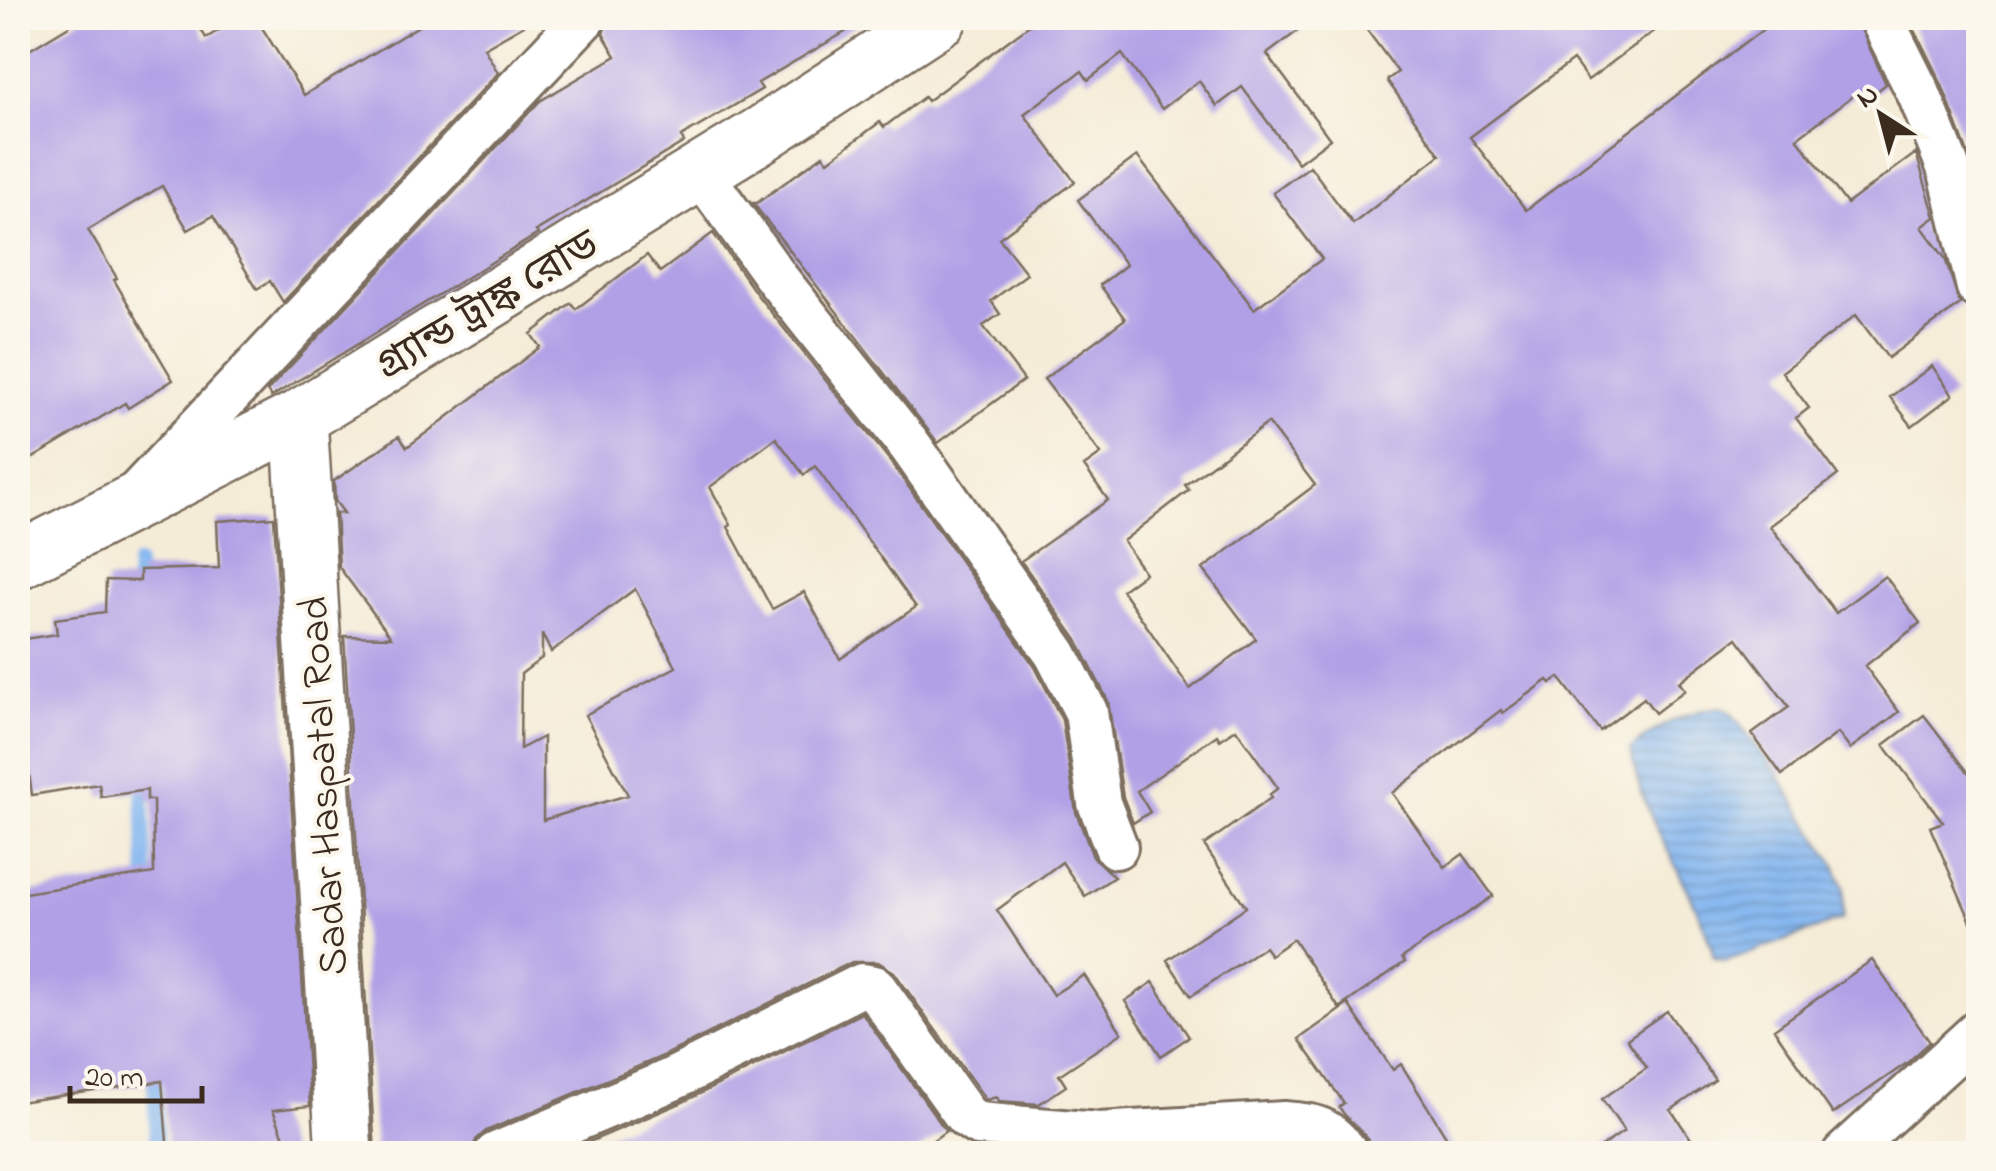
<svg xmlns="http://www.w3.org/2000/svg" width="1996" height="1171" font-family="'Indie Flower','Noto Sans Bengali',sans-serif">
  <defs>
    <pattern id="water-rules" width="6" height="5" patternUnits="userSpaceOnUse" patternTransform="scale(2.5)"><rect width="6" height="5" fill="#83b6f0"/><path d="M0 2.5h6" fill="none" stroke="#6c94c2"/></pattern>
  </defs>
  <rect width="100%" height="100%" fill="#fbf7ec"/>
  <filter id="ink" filterUnits="userSpaceOnUse"><feTurbulence type="fractalNoise" baseFrequency=".01" numOctaves="2"/><feDisplacementMap in="SourceGraphic" scale="20" xChannelSelector="R" yChannelSelector="G"/><feConvolveMatrix kernelMatrix="1 2 1 2 8 2 1 2 1" color-interpolation-filters="sRGB"/></filter>
  <filter id="wash" filterUnits="userSpaceOnUse"><feTurbulence type="fractalNoise" baseFrequency=".0048" numOctaves="4" result="noise"/><feDisplacementMap in="SourceGraphic" scale="40" xChannelSelector="R" yChannelSelector="G"/><feGaussianBlur stdDeviation="2.25" result="paint"/><feColorMatrix in="noise" values="0 0 0 0 0 0 0 0 0 0 0 0 0 0 0 0 0 1.4 0 .05"/><feComposite in="paint" operator="in"/></filter>
  <g filter="url(#wash)">
    <rect width="100%" height="100%" fill="#f5ecd7"/>
    <!-- water -->
    <path fill="url(#water-rules)" stroke="#5f7087" stroke-width="2.5" d="M1722 707 1732 714 1776 772 1835 865 1844 887 1843 919 1726 962 1714 958C1697 886 1641 824 1631 750 1654 727 1689 710 1722 707Z"/>
    <g fill="none" stroke-linecap="round" stroke-linejoin="round">
      <!-- stream -->
      <path stroke="#83b6f0" stroke-width="14" d="M137 564V598
        M142 775 147 893
        M153 1064 157 1154"/>
    </g>
    <g id="blocks">
      <!-- building -->
      <path fill="#b1a0e6" fill-rule="evenodd" d="M82 18H194L206 38 239 18H256L304 95 432 18H536L484 48 498 73 283 302 270 281 257 289 213 216 188 230 162 186 88 230 117 278 114 280 173 380 128 408 125 403 18 467V57Z
        M608 18H869L758 83 762 89 681 137 684 142 536 231 538 234 271 397 267 391 540 101 616 56 603 34Z
        M1039 18H1315L1267 54 1330 139 1298 163 1242 87 1217 106 1199 81 1162 109 1122 54 1088 80 1082 71 1024 114 1075 182 999 238 1027 274 991 301 1000 314 983 326 1024 380 938 443 753 203H757L823 155 828 161 880 122 884 127 924 97 927 101Z
        M1358 18H1672L1588 80 1573 60 1470 137 1526 210 1778 18H1856L1886 84 1865 101 1858 92 1797 138 1847 204 1916 153 1935 217 1922 227 1945 258 1960 304 1888 358 1856 315 1782 372 1809 408 1796 418 1838 475 1770 526 1836 613 1885 576 1920 623 1865 666 1899 712 1850 749 1838 733 1782 775 1752 734 1789 707 1737 638 1679 682 1685 690 1655 713 1644 698 1600 731 1559 677 1551 683 1548 680 1503 713 1501 710 1392 793 1445 867 1463 854 1493 896 1402 958 1405 962 1339 1008 1293 939 1270 955 1264 947 1191 996 1167 960 1246 907 1204 845 1271 798 1269 795 1278 788 1236 729 1220 740 1217 735 1137 791 1150 812 1133 823 1123 797 1108 701 1077 640 1021 561 1108 500 1084 466 1101 454 1044 379 1125 319 1100 285 1126 265 1078 200 1137 156 1254 309 1322 259 1273 193 1310 166 1353 224 1440 155 1387 80 1398 72ZM1268 423 1315 485 1203 569 1256 639 1190 689 1122 590 1145 573 1123 541 1189 490 1185 485Z
        M1909 18H1978V180L1942 85Z
        M713 233 758 296 891 462 1035 667 1062 720 1076 812 1093 857 1114 877 1085 896 1062 862 997 910 1053 995 1084 975 1122 1033 1059 1075 1066 1086 1039 1104 999 1101 997 1097 986 1100 894 972 878 962H852L663 1056 486 1131 476 1140 471 1154H375L344 636 391 637 339 567 336 513H344L335 501 334 481 399 436 407 447 437 425 540 347 531 334 571 303 576 309 647 255 660 272ZM776 438 804 475 815 466 916 607 840 659 804 592 772 609 728 527 731 525 710 487ZM635 589 676 667 585 715 628 795 543 820V737L520 749 521 674 542 658V634L551 652Z
        M1932 366 1953 395 1912 426 1890 397Z
        M274 517 310 1106 273 1110 291 1154H168L162 1081 18 1102V970L25 969 18 894 154 873 153 800H147V790L101 797 99 784 32 795 21 713H18V640L57 634 55 619 105 612 106 580 140 581V570L219 568 217 521Z
        M1924 715 1978 785V938L1930 827 1943 822 1884 745Z
        M1872 960 1930 1042 1907 1063 1833 1114 1774 1029Z
        M1153 982 1189 1037 1161 1056 1125 1001Z
        M1348 1004 1393 1070 1401 1064 1457 1154H1372L1367 1138 1344 1114 1339 1107 1344 1103 1299 1039Z
        M1667 1011 1715 1080 1671 1110 1691 1139 1671 1154H1591L1624 1131 1602 1099 1647 1068 1627 1039Z
        M862 1013 946 1131 913 1154H561L683 1102Z"/>
    </g>
  </g>
  <g filter="url(#ink)">
    <use href="#blocks" fill-opacity="0" stroke="#7c6e5f" stroke-width="2.5"/>
    <g fill="none" stroke-linecap="round" stroke-linejoin="round">
      <defs>
        <path id="street" d="M1881 18 1919 94 1950 172 1978 287
          M700 172 778 280 911 447 1056 654 1086 712 1099 803 1116 847
          M139 491 584 18
          M496 1154 673 1079 862 985 874 987 966 1116 978 1124 1099 1134 1284 1123C1318 1126 1327 1127 1348 1154
          M1844 1154 1978 1032"/>
        <path id="secondary" d="M299 418 344 1154"/>
        <path id="highway" d="M18 561 299 418 762 134 939 18"/>
      </defs>
      <!-- street casing -->
      <use href="#street" stroke="#7c6e5f" stroke-width="48"/>
      <!-- secondary casing -->
      <use href="#secondary" stroke="#7c6e5f" stroke-width="60"/>
      <!-- highway casing -->
      <use href="#highway" stroke="#7c6e5f" stroke-width="60"/>
      <!-- street -->
      <use href="#street" stroke="#fff" stroke-width="42"/>
      <!-- secondary -->
      <use href="#secondary" stroke="#fff" stroke-width="55"/>
      <!-- highway -->
      <use href="#highway" stroke="#fff" stroke-width="55"/>
    </g>
  </g>
  <g text-anchor="middle" stroke-width="8" stroke-linejoin="round" paint-order="stroke">
    <!-- street labels -->
    <g font-size="42" fill="#3b2a1e" stroke="#fbf7ec">
      <text transform="translate(486 303) rotate(-31)" y="15">গ্র্যান্ড ট্রাঙ্ক রোড</text>
      <text transform="translate(321 786) rotate(-93)" y="15">Sadar Haspatal Road</text>
    </g>
  </g>
  <!-- margin -->
  <rect width="1996" height="1171" fill="none" stroke="#fbf7ec" stroke-width="60"/>
  <!-- north arrow -->
  <g transform="translate(1881 115) rotate(324)" stroke="#fbf7ec" stroke-width="8" paint-order="stroke">
  <path d="M0-8L18 38L0 25L-18 38Z" fill="#3b2a1e"/>
  <text y="-15" font-size="28" font-weight="bold" text-anchor="middle" fill="#3b2a1e">N</text>
  </g>
  <!-- scale -->
  <path d="M70 1086v15h132v-15" fill="none" stroke="#3b2a1e" stroke-width="5"/>
  <text x="85" y="1086" font-size="30" fill="#3b2a1e" stroke="#fbf7ec" stroke-width="8" paint-order="stroke">20 m</text>
</svg>
